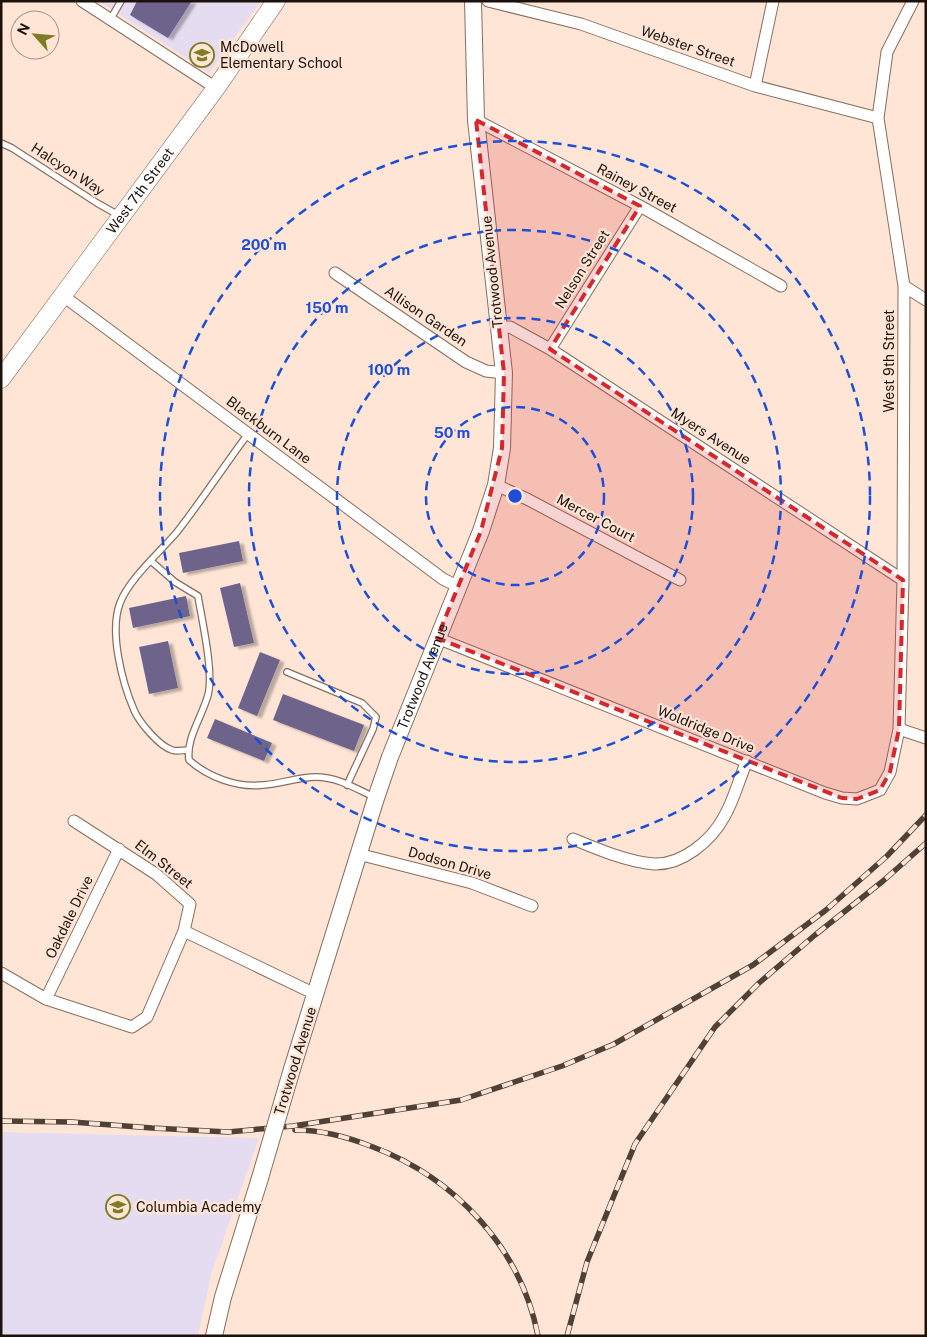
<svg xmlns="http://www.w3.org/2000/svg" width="927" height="1337" font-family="'Public Sans',sans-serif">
  <defs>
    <filter id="shadow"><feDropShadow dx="4.5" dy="2.5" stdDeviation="1" flood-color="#0004"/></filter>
  </defs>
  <rect width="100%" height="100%" fill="#fee5d6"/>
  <!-- education -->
  <path fill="#e6dcf1" d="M99 1H261L209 73Z
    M1 1132 259 1138 211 1275 198 1336H1Z"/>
  <!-- building -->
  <path fill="#6e648b" filter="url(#shadow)" d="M137 1H192L168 38 130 15Z
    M239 541 243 561 183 573 179 553Z
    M240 583 254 643 234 647 220 588Z
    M186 596 190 616 133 628 129 608Z
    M168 641 178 688 149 694 139 647Z
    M260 652 280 660 257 716 238 708Z
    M283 694 364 725 354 751 273 720Z
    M215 719 272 743 264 761 207 738Z"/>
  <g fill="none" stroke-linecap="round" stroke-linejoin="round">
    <defs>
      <path id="service" d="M110 20 121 1
        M1 143 12 148 97 203 120 216
        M151 561 175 582 198 596C202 621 214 672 208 695 202 717 186 738 189 760 208 777 237 788 263 785 281 784 298 777 316 777 337 777 355 788 374 797
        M287 672 362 703 376 717 373 729 347 785
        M187 750C183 750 176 752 172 750 159 746 139 722 134 710 122 682 109 632 120 603 129 579 160 552 177 532 202 500 224 466 248 434"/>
      <path id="minor" d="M82 1 216 88
        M488 1 581 24 755 86 878 118
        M755 86 773 1
        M476 120 640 206 781 286
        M335 273 466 362 486 371 504 373
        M904 286 926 300
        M62 295 443 579 459 587
        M498 328 510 327 550 349 903 580
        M550 349 640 206
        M496 485 527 499 680 580
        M437 638 825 793 842 798 857 799 880 790 890 772 899 729 903 580 904 286 878 118 887 52 913 1
        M899 729 926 738
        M74 821 156 874 190 904 184 931 315 994
        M573 839C597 849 628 862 654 864 682 865 711 841 724 817 734 800 739 779 747 761
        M358 854 472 883 532 906
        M1 973 46 999 132 1027 147 1017 184 931
        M46 999 119 849"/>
      <g id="secondary">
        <path id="s1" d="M292 1069 376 798 390 757 481 531 496 485 502 448 504 373 476 120 473 1"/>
        <path d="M214 1336 223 1297 260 1178"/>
      </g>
      <g id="primary">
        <path id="s2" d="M1 379 216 88 276 1"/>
      </g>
    </defs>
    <!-- service casing -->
    <use href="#service" stroke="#896e5d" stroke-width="8"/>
    <!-- minor casing -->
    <use href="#minor" stroke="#896e5d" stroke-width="13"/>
    <!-- secondary casing -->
    <use href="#secondary" stroke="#896e5d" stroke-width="18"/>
    <!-- primary casing -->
    <use href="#primary" stroke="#896e5d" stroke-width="19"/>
    <!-- service -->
    <use href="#service" stroke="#fff" stroke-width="5.5"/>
    <!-- minor -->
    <use href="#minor" stroke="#fff" stroke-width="11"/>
    <!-- secondary -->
    <use href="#secondary" stroke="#fff" stroke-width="16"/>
    <!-- primary -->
    <use href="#primary" stroke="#fff" stroke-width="18"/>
    <defs>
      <path id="rail" d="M1 1121 72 1122 152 1128 228 1132 293 1126 461 1100 562 1066 614 1044 753 965 826 910 887 856 926 815
        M295 1130C321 1130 348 1137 373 1147 455 1178 521 1248 538 1336
        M567 1336 587 1262 635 1144 715 1027 759 983 815 935 883 881 926 843"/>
    </defs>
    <!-- rail casing -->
    <use href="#rail" stroke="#4e4138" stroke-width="5.5"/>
    <!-- rail -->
    <use href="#rail" stroke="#fee5d6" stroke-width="4" stroke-dasharray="11" stroke-linecap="butt"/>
    <defs>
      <path id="secondary-bridge" d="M260 1178 292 1069"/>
    </defs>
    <!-- secondary-bridge casing -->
    <use href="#secondary-bridge" stroke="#896e5d" stroke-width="18" stroke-linecap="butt"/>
    <!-- secondary-bridge -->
    <use href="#secondary-bridge" stroke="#fff" stroke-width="16"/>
  </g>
  <!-- marked area -->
  <path fill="#d62828" fill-opacity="0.2" stroke="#d62828" stroke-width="4" stroke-dasharray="10 6" stroke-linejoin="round" d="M476 120 640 206 550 349 903 580 899 729 890 772 880 790 857 799 842 798 437 638 481 531 502 448 504 373Z"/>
  <!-- distance rings -->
  <g fill="none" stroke="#1d4ed8" stroke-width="2.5" stroke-dasharray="9 6">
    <circle cx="515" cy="496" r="89"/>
    <circle cx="515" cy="496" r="178"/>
    <circle cx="515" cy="496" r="266"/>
    <circle cx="515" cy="496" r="355"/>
  </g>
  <!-- icons -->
  <defs>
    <symbol id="school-ring" viewBox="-11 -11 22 22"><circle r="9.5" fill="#fee5d6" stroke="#7e7c24" stroke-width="1.5"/><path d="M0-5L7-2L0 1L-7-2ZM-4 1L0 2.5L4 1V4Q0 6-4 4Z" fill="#7e7c24"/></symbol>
  </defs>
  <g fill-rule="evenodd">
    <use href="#school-ring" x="188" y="41" width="28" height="28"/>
    <use href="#school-ring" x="104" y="1193" width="28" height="28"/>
  </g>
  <g text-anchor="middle" stroke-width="4.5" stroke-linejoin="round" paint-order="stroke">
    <!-- street labels -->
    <g font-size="14" fill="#1c120b" stroke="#fee5d6">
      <text transform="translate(688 46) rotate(19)" y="5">Webster Street</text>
      <text transform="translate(68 169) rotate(33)" y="5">Halcyon Way</text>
      <text transform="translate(637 188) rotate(28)" y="5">Rainey Street</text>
      <text dy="5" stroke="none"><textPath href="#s2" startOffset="234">West 7th Street</textPath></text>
      <text transform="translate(582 269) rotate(-58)" y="5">Nelson Street</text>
      <text transform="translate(492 272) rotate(-96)" y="5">Trotwood Avenue</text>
      <text transform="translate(426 316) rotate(34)" y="5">Allison Garden</text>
      <text transform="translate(889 361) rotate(-90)" y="5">West 9th Street</text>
      <text transform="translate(269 430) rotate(37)" y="5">Blackburn Lane</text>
      <text transform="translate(711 436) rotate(33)" y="5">Myers Avenue</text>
      <text transform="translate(596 518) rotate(28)" y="5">Mercer Court</text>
      <text dy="5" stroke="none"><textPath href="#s1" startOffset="414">Trotwood Avenue</textPath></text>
      <text transform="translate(706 729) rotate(22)" y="5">Woldridge Drive</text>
      <text transform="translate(450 863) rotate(16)" y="5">Dodson Drive</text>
      <text transform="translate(164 864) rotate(38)" y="5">Elm Street</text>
      <text transform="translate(69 917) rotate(-64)" y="5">Oakdale Drive</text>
      <text transform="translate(295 1061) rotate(-73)" y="5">Trotwood Avenue</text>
    </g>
    <!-- poi labels -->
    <g font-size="14" fill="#1c120b" stroke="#fee5d6" text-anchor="start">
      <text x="220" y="52">McDowell<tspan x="220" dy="16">Elementary School</tspan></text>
      <text x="136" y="1212">Columbia Academy</text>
    </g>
  </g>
  <circle cx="515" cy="496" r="8" fill="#1d4ed8" stroke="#fee5d6" stroke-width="2.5"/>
  <g font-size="15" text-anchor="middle" font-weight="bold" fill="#1d4ed8" stroke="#fee5d6" stroke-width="4.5" stroke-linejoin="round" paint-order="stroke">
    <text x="264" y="250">200 m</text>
    <text x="327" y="313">150 m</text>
    <text x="389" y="375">100 m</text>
    <text x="452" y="438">50 m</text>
  </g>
  <!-- border -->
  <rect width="927" height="1337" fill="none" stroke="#1c120b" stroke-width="5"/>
  <!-- north arrow -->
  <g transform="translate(35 35) rotate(297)"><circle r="24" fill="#fee5d6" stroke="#a49185"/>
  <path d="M0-4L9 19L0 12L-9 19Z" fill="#7e7c24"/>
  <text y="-8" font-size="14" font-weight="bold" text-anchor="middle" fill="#1c120b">N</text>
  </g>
</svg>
